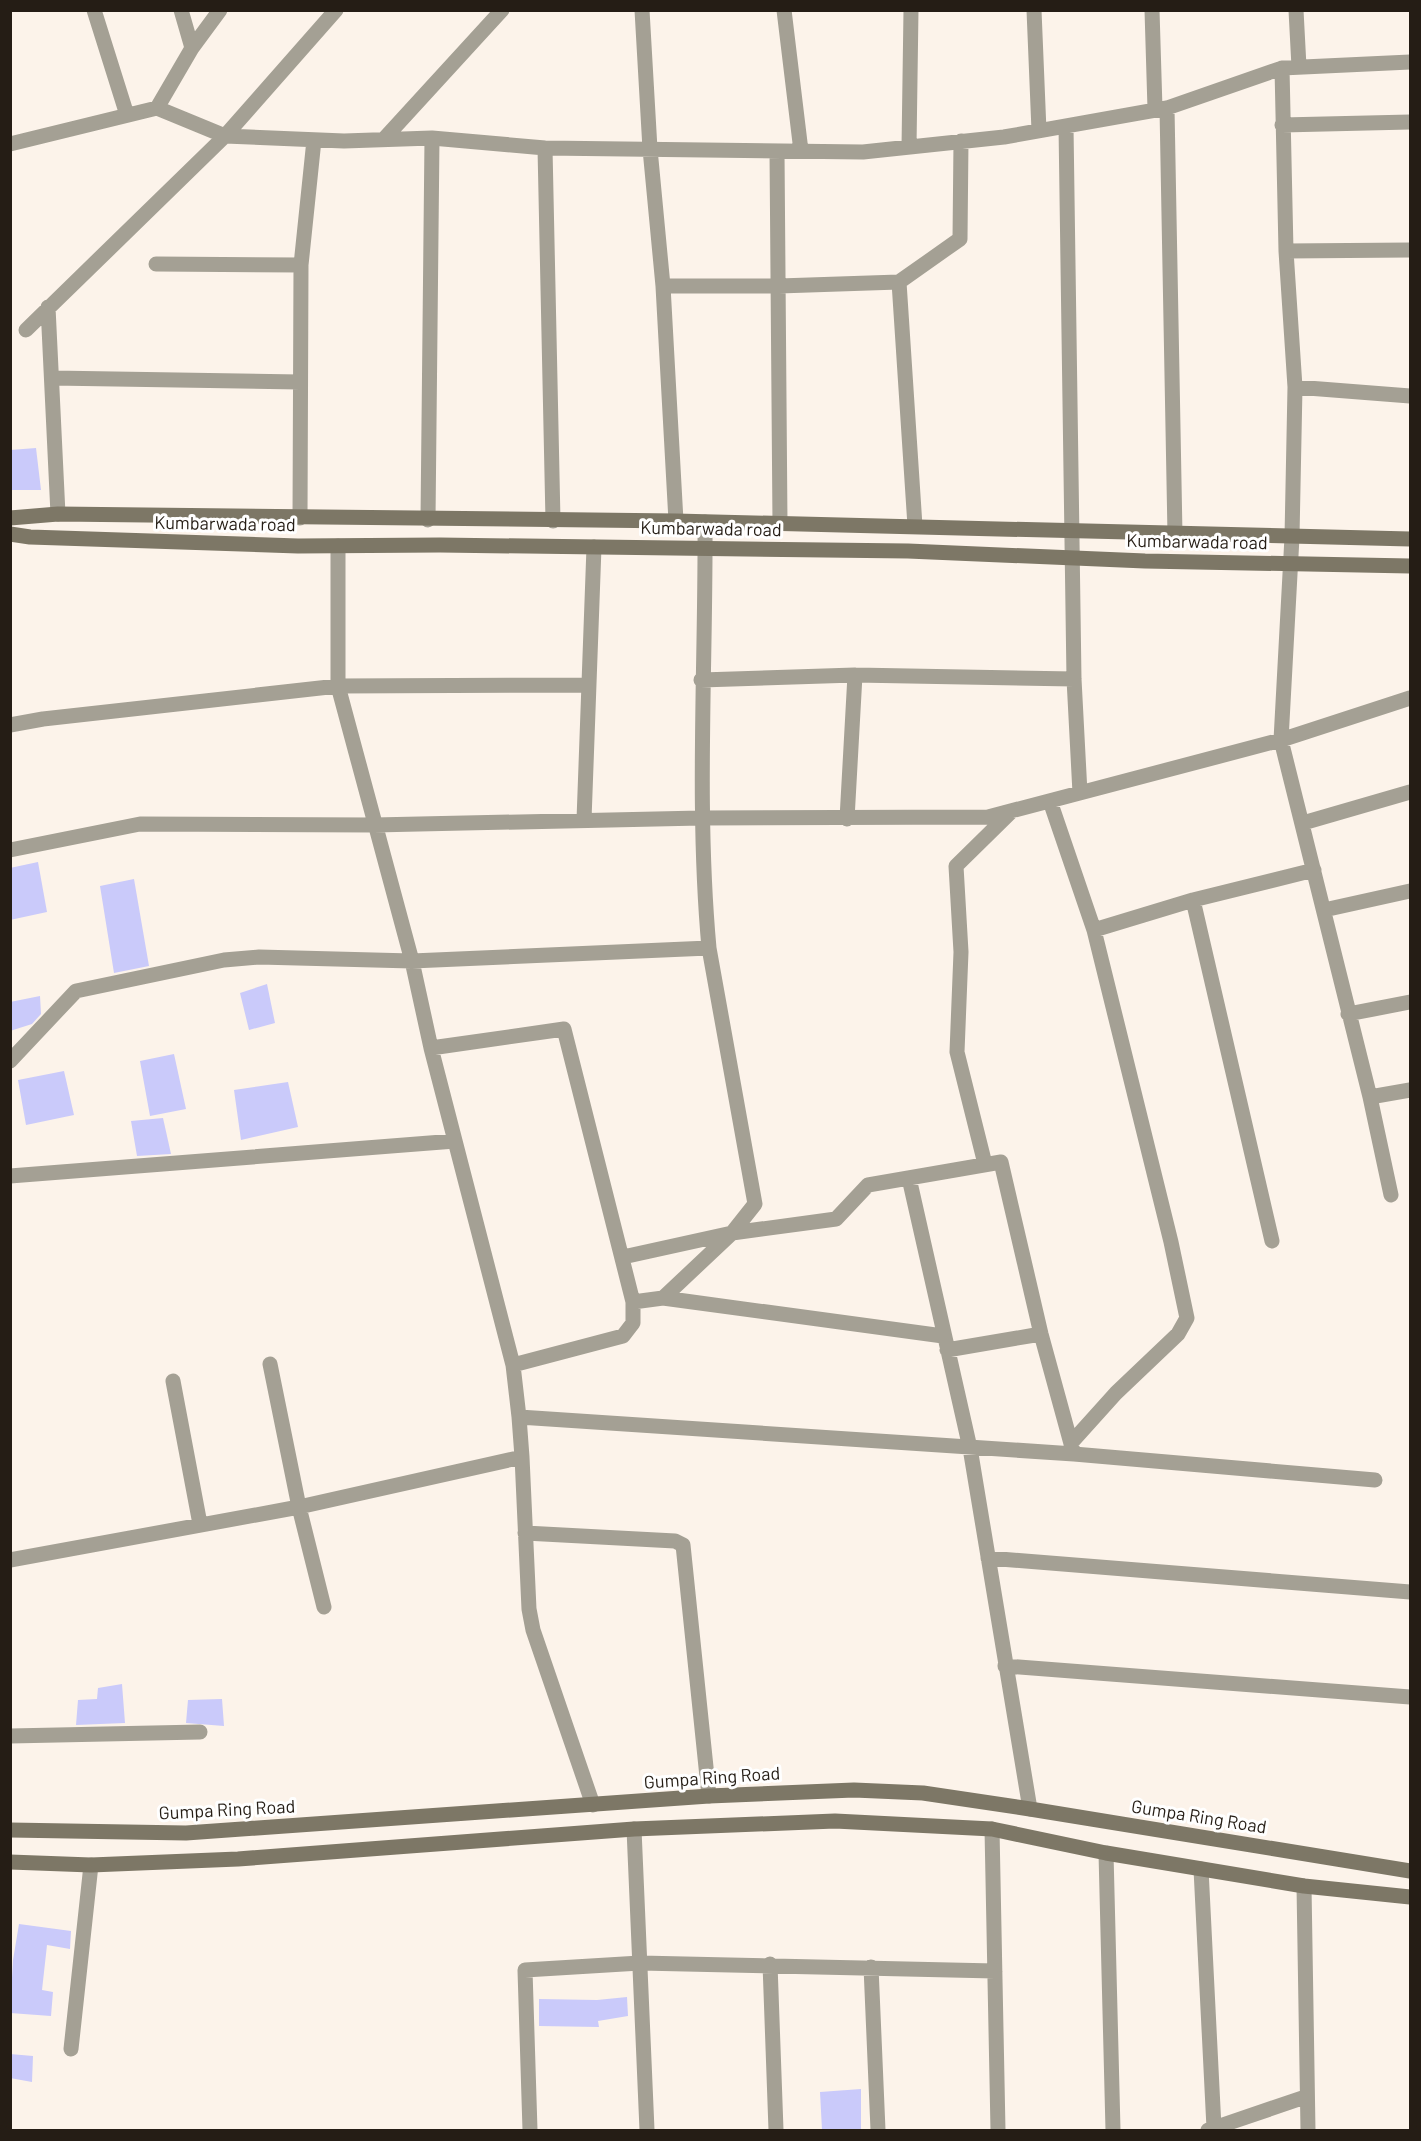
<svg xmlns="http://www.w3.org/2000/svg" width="1421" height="2141" font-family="Barlow,sans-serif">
  <rect width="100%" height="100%" fill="#fcf3ea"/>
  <!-- building -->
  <path fill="#cacafa" d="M36 448 41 490H10V450Z
    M38 862 47 912 10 920V868Z
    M134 879 149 966 114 973 100 886Z
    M267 984 275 1023 249 1030 240 993Z
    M40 996 41 1014 32 1024 10 1031V1002Z
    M174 1054 186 1109 150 1116 140 1061Z
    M64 1071 74 1115 26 1125 18 1080Z
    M288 1082 298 1127 241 1140 234 1090Z
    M163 1118 171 1154 137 1156 131 1121Z
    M122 1684 125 1723 76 1725 78 1700 97 1699 98 1688Z
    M222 1699 224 1726 186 1723 188 1700Z
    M19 1924 71 1931 70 1949 47 1945 42 1990 53 1992 51 2016 10 2013 13 1960Z
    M627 1997 628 2016 598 2021 599 2027 539 2026V1999L597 2000Z
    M10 2054 33 2056 32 2082 10 2078Z
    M861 2089V2130H822L820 2092Z"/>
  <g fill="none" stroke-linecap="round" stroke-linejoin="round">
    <!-- street -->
    <path stroke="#a4a094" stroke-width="15" d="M94 10 127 115
      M181 10 192 48
      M642 10 650 149 663 286 676 521
      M784 10 801 151
      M1034 10 1039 131
      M1152 10 1155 109
      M1296 10 1299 67
      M1282 68 1286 251 1295 387 1292 537 1281 740 1370 1097 1391 1195
      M157 108 192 48 220 10
      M1167 108 1175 535
      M1282 125 1410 122
      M1066 126 1074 679 1080 793
      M383 140 502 10
      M10 144 157 108 225 136 344 141 432 138 545 148 863 152 1004 137 1167 108 1282 68 1410 62
      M909 147 911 10
      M545 148 553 521
      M777 151 780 524
      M1286 251 1410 250
      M156 264 301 265
      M663 286H779L899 282
      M48 307 58 514
      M26 330 225 136 336 10
      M52 378 300 382
      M1295 387 1410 396
      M300 518 301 265 314 140
      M428 520 432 138
      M915 526 899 282 960 239 961 141
      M701 680 855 675 1074 679
      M588 685 338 686 412 961 431 1048 513 1365 519 1417 1074 1454 1375 1480
      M10 725 43 719 338 686V546
      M1050 801 1094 930 1171 1242 1187 1318 1178 1334 1116 1393 1071 1443
      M847 819 855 675
      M584 820 594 547
      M1303 823 1410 792
      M10 850 140 824 374 825 701 818 988 817 1281 740 1410 698
      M1193 900 1272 1241
      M1324 910 1410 891
      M1094 930 1193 900 1314 870
      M1348 1014 1410 1002
      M431 1048 564 1029 633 1302V1323L623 1336 513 1365
      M10 1061 76 991 224 960 259 957 412 961 709 948
      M1370 1097 1410 1090
      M985 1164 957 1052 961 952 956 866 1012 811
      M10 1176 455 1141
      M909 1178 970 1448 1030 1809
      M623 1257 732 1233 836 1219 868 1185 1001 1162 1041 1334 1073 1451
      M663 1298 732 1233 755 1204 709 948C696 805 706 664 705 522
      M633 1302 663 1298 943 1336
      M947 1350 1041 1334
      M270 1364 299 1507 324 1607
      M173 1381 200 1524
      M522 1457 529 1609 533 1630 593 1805
      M525 1533 675 1541 683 1545 709 1796
      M988 1558 1410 1592
      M10 1560 299 1507 522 1457 519 1417
      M1005 1666 1410 1697
      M10 1736 200 1732
      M634 1829 647 2130
      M992 1829 998 2130
      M1106 1853 1113 2130
      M1201 1869 1214 2128
      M1304 1886 1308 2130
      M770 1964 776 2130
      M871 1967 878 2130
      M71 2049 91 1865
      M530 2130 525 1970 640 1963 995 1971
      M1208 2130 1305 2097"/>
    <!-- secondary -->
    <path stroke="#7d7766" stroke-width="15" d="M10 518 58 514 676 521 1410 539
      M10 534 30 537 298 546 440 545 908 551 1145 561 1410 566
      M10 1830 186 1833 709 1796 854 1790 923 1793 1030 1809 1410 1871
      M10 1862 91 1865 238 1859 634 1829 835 1821 992 1829 1106 1853 1304 1886 1410 1897"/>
  </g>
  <g text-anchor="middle" stroke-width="6" stroke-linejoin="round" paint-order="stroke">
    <!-- street labels -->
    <g font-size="18" fill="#251d15" stroke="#fff">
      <text transform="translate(225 524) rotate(1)" y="6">Kumbarwada road</text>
      <text transform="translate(711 529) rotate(1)" y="6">Kumbarwada road</text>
      <text transform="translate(1197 542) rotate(1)" y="6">Kumbarwada road</text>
      <text transform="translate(712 1778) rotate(-4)" y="6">Gumpa Ring Road</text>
      <text transform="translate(227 1810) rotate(-3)" y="6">Gumpa Ring Road</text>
      <text transform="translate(1199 1817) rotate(9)" y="6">Gumpa Ring Road</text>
    </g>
  </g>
  <!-- border -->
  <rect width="1421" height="2141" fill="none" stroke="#251d15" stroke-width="24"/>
</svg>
